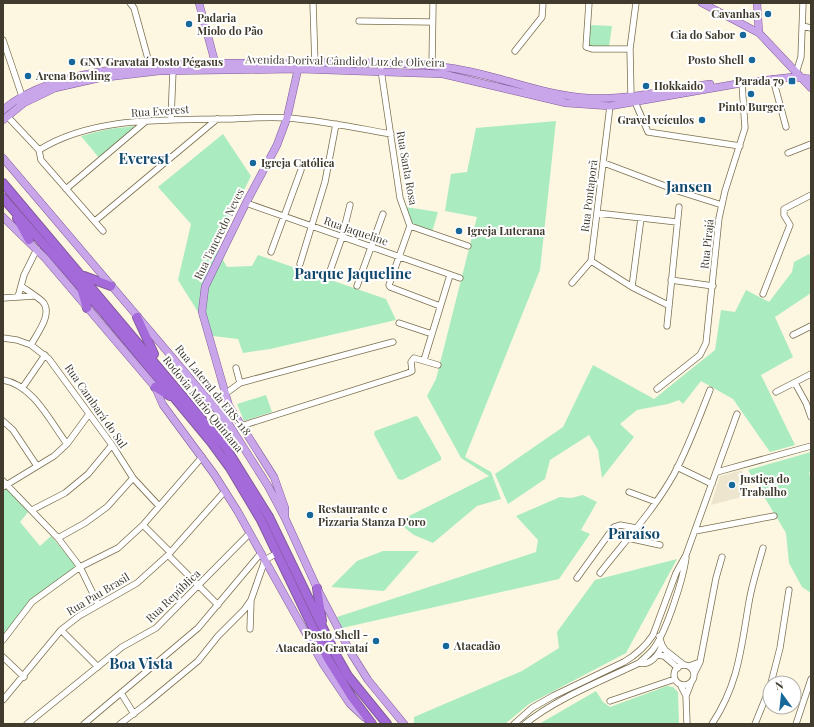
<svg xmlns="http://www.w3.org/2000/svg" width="814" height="727" font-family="'Playfair Display',serif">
  <rect width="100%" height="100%" fill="#fdf6e1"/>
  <!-- commercial -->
  <path fill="#eee5cf" d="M742 470 749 495 711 505 720 476Z"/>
  <!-- green -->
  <path fill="#aaecbf" d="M590 25 612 26 609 47 589 48Z
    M556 121 540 270 465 457 491 472 501 499 477 506 433 543 414 535 397 522 489 476 461 458 427 396 436 379 477 217 445 211 451 174 467 172 476 128Z
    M136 126 100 159 81 136 109 129Z
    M223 134 251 176 216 247 227 267 252 266 258 255 386 299 396 320 270 349 243 353 238 339 213 336 178 280 191 224 158 187Z
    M406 207 438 212 432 232 412 225Z
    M809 254 811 258V293L775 317 793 357 761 375 795 445 770 452 733 399 701 381 683 404 679 400 668 404 637 410 620 424 634 437 602 478 598 450 589 435 550 460 545 479 508 504 495 474 563 427 593 365 654 399 715 350 721 310 735 312 746 290 769 302 792 272 794 262Z
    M266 395 272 412 244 421 237 404Z
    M416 416 418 417 441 457V460L402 480 398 479 374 434 375 431Z
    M811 452V472H809L811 482V593L802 587 789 563 786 533 748 470Z
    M6 488 29 511 20 522 40 546 51 536 77 567 34 597 3 635V491Z
    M583 495 597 502 581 530 590 534 559 579 342 628 337 617 536 552 538 540 516 516 560 497 571 498Z
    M383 551H419L384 591 331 587 357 561Z
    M677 559 626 653 529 704 505 724H414V717L522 671 559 648 557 632 595 580Z
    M667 686 673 687 678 692 679 724H539L596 691 603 702 610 707Z"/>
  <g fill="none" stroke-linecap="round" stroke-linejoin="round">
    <defs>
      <path id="minor" d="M130 3 134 8 150 66
        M313 3 315 65
        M589 3 586 47 592 49H630
        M359 21 432 22
        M802 26 811 28
        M3 40 22 96
        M515 51 542 17 543 3
        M380 63 400 198 410 226 389 285 390 287 440 306
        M432 66 433 3
        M796 73 801 57 803 3
        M773 79 786 127
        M631 96 630 49 636 3
        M635 102 648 132 740 146
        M7 116 39 150
        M171 118 173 71
        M39 150C92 117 161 120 222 119 244 119 267 116 289 118 323 121 357 128 391 134
        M39 150 41 160 103 231
        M788 153 811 144
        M604 163 681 192 722 205
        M66 189 145 122
        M246 203 460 278
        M597 213 677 222
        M95 221 217 119
        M410 226 468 246
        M271 252 301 170
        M591 261 632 287 668 305
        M300 264 325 182 336 124
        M329 274 342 237 350 205
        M671 280 713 286
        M572 283 591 261 610 106
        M21 286C28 291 36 296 42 301 54 313 37 333 31 345
        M357 286 383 214
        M632 287 641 218
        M763 294 790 225 784 215V209L811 195
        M18 297 24 275 37 249
        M3 298 34 296
        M399 323 432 334
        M667 326 679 207
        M793 335 811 326
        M3 338 17 340 31 345 49 359 112 445 133 478 159 506
        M424 360 450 275
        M3 380C33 385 50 421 67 444
        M240 383 393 342
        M795 383 806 403 811 417
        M23 387 45 355
        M657 389 700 355 706 343 719 218 725 191 745 128 742 83
        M776 392 811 374
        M225 394 240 383 236 368
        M3 421 13 430 37 466
        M241 426 408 373 412 371 411 362 414 358 438 365
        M677 467 712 484
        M717 472 811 446
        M3 481 58 538 80 567 98 604
        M3 487 54 456 67 444 89 414
        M629 492 656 502
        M32 510 65 493 88 474 112 445
        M143 525 170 552
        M695 531 774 516
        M58 538 85 523 107 507 133 478
        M628 538 660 545
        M168 555 218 605
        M600 573C625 541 654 510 674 474 688 448 699 418 710 390
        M577 578 614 527 620 525 636 528
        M250 629 251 601
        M61 630 98 667
        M3 640 32 602 80 567 118 548 143 525 202 457
        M662 645 665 650 684 665
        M657 655 664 656 678 668
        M3 657 24 677
        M700 662 716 578 722 557
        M639 663C650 666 659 655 662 645L659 636
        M674 675a10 10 0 1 1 20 0a10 10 0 1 1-20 0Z
        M689 666 700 662 694 674
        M771 683 780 648 789 590
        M680 684 686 696 691 683
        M121 693 134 714
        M686 696 687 724
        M3 700 61 630 79 616 137 583 168 555 225 491
        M610 701 675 679
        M27 724 122 647 156 628 250 533
        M84 724 198 628 261 553
        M120 724 146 704 198 661 218 636 244 610 251 600 265 560 277 553
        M514 724 532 708 553 696 624 662C636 655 645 647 653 635L676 573 686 555 737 414
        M525 724C557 698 602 681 639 663 644 658 650 654 654 648 667 630 683 579 686 558
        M712 724C739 683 741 648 749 602 752 584 758 566 763 548
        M755 724 770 687
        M796 724 811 679"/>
      <path id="major" d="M199 3 216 66
        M702 3 759 33 811 88
        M757 3 759 33
        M3 110C63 58 203 63 280 63 334 62 389 61 443 67 492 72 538 95 588 98 628 100 670 90 710 84
        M3 120 24 103 55 88 99 78 159 71 298 69 443 74 566 103 610 106 742 83 793 77 811 79
        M3 158 228 423 268 486 285 518 317 588 351 653 368 680 404 724
        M3 217 45 258 155 387 163 405 214 474 238 512 323 664 350 704 364 717
        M285 518V508L274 477 229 406 202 312 205 287 246 203 277 145 287 118 298 69"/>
      <path id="highway" d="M3 183 226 448 269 517 336 655 348 676 387 724
        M3 198 104 313 211 442 230 468 261 520 328 659 351 696 372 724
        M17 218 29 240
        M84 276 111 286
        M81 288 87 308
        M137 317 154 354
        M155 387 170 396
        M317 588 322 621"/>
    </defs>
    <!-- minor casing -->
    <use href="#minor" stroke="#7a704f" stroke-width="7"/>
    <!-- major casing -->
    <use href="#major" stroke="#825a9d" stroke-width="8"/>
    <!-- highway casing -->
    <use href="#highway" stroke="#825a9d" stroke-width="10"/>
    <!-- minor -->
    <use href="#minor" stroke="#fff" stroke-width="5.5"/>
    <!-- major -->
    <use href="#major" stroke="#c9a6e9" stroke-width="7"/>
    <!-- highway -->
    <use href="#highway" stroke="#a56ada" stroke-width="8"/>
  </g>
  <!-- markers -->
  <g fill="#17689a" stroke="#fff" stroke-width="1.5">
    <circle cx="768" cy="14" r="4"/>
    <circle cx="189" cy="24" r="4"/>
    <circle cx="743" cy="35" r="4"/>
    <circle cx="752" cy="60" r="4"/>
    <circle cx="72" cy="62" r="4"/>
    <circle cx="28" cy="76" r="4"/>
    <rect x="788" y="77" width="8" height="8" rx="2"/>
    <circle cx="646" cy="86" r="4"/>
    <circle cx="751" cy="94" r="4"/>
    <circle cx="702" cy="120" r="4"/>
    <circle cx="253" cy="163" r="4"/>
    <circle cx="459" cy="231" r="4"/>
    <circle cx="732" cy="485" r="4"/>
    <circle cx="310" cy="515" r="4"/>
    <circle cx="376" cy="641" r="4"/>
    <circle cx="446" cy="646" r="4"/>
  </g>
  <g text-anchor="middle" stroke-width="4" stroke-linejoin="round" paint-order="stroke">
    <!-- poi labels -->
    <g font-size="11" font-weight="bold" fill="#403b2d" stroke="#fff" text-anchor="start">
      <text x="760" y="18" text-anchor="end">Cavanhas</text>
      <text x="197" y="22">Padaria<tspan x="197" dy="13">Miolo do Pão</tspan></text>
      <text x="735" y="39" text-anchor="end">Cia do Sabor</text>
      <text x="744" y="64" text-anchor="end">Posto Shell</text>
      <text x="80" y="66">GNV Gravataí Posto Pégasus</text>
      <text x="36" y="80">Arena Bowling</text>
      <text x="784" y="85" text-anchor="end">Parada 79</text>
      <text x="654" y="90">Hokkaido</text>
      <text x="751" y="111" text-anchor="middle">Pinto Burger</text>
      <text x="694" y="124" text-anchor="end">Gravel veículos</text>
      <text x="261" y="167">Igreja Católica</text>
      <text x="467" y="235">Igreja Luterana</text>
      <text x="740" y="483">Justiça do<tspan x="740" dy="13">Trabalho</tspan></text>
      <text x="318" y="513">Restaurante e<tspan x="318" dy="13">Pizzaria Stanza D'oro</tspan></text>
      <text x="368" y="639" text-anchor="end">Posto Shell -<tspan x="368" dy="13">Atacadão Gravataí</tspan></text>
      <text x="454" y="650">Atacadão</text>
    </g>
    <!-- street labels -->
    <g font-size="11" fill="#403b2d" stroke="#fff">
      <text transform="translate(345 61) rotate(1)" y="4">Avenida Dorival Cândido Luz de Oliveira</text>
      <text transform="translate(160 111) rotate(-4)" y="4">Rua Everest</text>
      <text transform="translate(407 168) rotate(80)" y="4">Rua Santa Rosa</text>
      <text transform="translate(589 196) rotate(-83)" y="4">Rua Pontaporã</text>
      <text transform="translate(356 231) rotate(19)" y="4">Rua Jaqueline</text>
      <text transform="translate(219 234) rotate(-64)" y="4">Rua Tancredo Neves</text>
      <text transform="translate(707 244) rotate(-84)" y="4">Rua Pirajá</text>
      <text transform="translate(213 390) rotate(51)" y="4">Rua Lateral da ERS-118</text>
      <text transform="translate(203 404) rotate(51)" y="4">Rodovia Mário Quintana</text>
      <text transform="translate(96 406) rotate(55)" y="4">Rua Cambará do Sul</text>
      <text transform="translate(98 594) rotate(-31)" y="4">Rua Pau Brasil</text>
      <text transform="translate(173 596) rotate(-44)" y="4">Rua República</text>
    </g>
    <!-- district labels -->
    <g font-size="15" font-weight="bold" fill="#13496c" stroke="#fff">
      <text x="144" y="164">Everest</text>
      <text x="689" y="192">Jansen</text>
      <text x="353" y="279">Parque Jaqueline</text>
      <text x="634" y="539">Paraíso</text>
      <text x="141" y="669">Boa Vista</text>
    </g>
  </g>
  <!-- border -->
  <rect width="814" height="727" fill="none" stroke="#403b2d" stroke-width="8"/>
  <!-- north arrow -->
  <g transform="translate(782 695) rotate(345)"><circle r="19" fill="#ffffff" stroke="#b3b1ab"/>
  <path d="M0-3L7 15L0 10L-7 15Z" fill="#17689a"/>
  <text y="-6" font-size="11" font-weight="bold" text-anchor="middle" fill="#403b2d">N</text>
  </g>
</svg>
